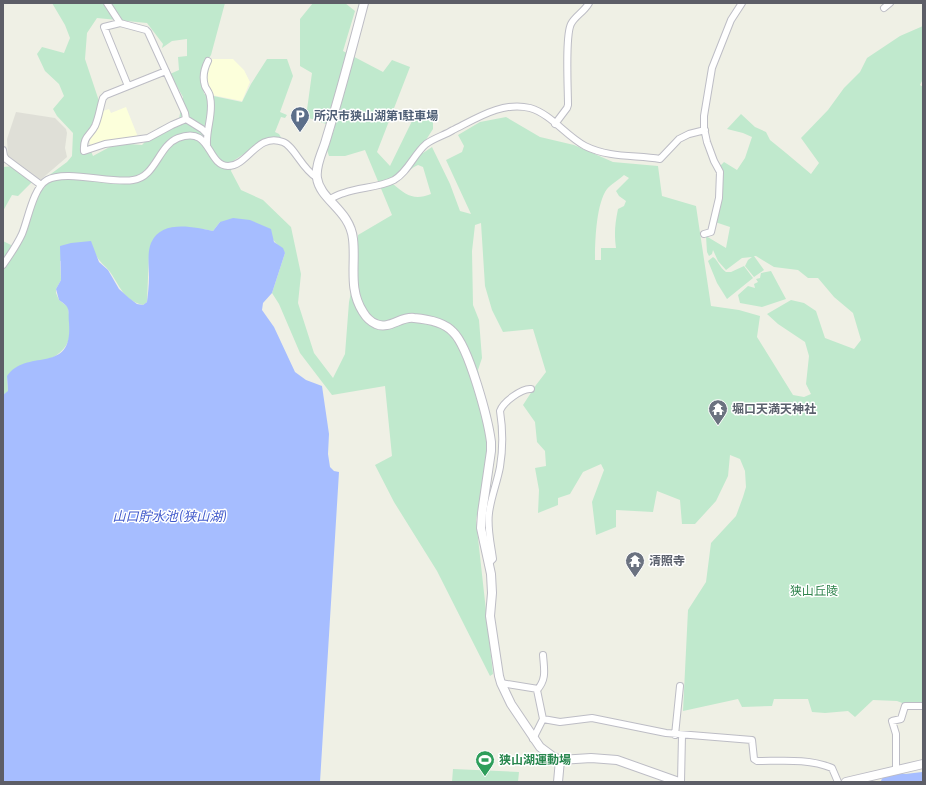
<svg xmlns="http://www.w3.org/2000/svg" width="926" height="785" font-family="Barlow,'Noto Sans JP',sans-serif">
  <rect width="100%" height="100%" fill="#eff0e5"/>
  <!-- commercial -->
  <path fill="#fcffdb" d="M211 59H233L244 70 250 82 242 101 212 95 206 81V69Z
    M126 107 138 137 91 147 88 136 103 111 109 109 111 113Z"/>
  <!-- industrial -->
  <path fill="#dfdfd7" d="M16 112 55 118 66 129 67 133 65 148 67 157 39 181 8 156 7 139Z"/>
  <!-- green -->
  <path fill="#c0e9cd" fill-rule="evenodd" d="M52 3H225L211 55 202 68 204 94 242 102 251 84 267 59H287L293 76 280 112 287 115 285 118 281 117 275 132 279 134 282 139 268 138 233 161 231 171 241 190 263 200 291 227 301 274 298 303 314 353 333 378 345 354 349 302 357 263 358 235 392 215 365 150 345 156H329L327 150 335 127 306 117 312 73 300 66V19L313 3H345L355 11 343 51 383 72 392 60 410 67 377 152 390 166 412 121 433 115V129L422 146 423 153 432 147 450 184 460 211 471 214 446 160 462 152 464 146 458 135 480 122 506 117 540 137 574 145 613 162 658 166 662 196 696 206 711 306 739 310 760 316 757 337 793 395 804 397 811 394 806 384 809 356 805 342 778 324 767 314 791 300 804 303 816 311 825 338 854 349 861 340 853 313 834 297 818 278H808L798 270 774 267 756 256H754L764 270 754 277 745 266 748 260 752 257 742 258 726 270 718 261 713 250 712 254 709 256 707 252 706 236 726 248 730 227 715 222 719 167 724 162 737 170 745 158 752 137 743 133 727 129 741 114 755 127 766 132 770 140 786 153 811 174 819 163 801 138 828 110 844 88 860 72 867 58 900 36 923 26V79L920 85 923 87V703L905 704 897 701 873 700 855 717 848 711 825 713 812 712 808 699H774L772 706 742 707 738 699 683 711 688 610 706 582 711 543 736 516 743 497 746 487 745 471 740 459 730 455 728 476 716 501 695 524H682L680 500 657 491 653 512 616 510V527L596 535 592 502 604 470 601 464 583 472 570 494 558 498V505L538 513 539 490 535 468 546 466 545 451 537 442 535 422 523 405 536 385 546 372 533 329 503 332 492 310 485 286 481 223 475 225 472 251 473 305 479 320 482 358 478 370 486 414 489 452 476 520 493 674 490 676 437 571 394 502 375 465 392 456 385 386 332 395 300 353 279 304 272 293 285 253C281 248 275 243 272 238L220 222 213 231 203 229 149 254 147 302 143 305C123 300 120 286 110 272 105 265 100 263 96 255L60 261 61 280 56 289V293L59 300 68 307C69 317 72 329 69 338 65 360 25 369 7 376L8 392 3 395V241L13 246 39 193 45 187 44 179 67 162 72 156 73 133 57 116 53 109 64 96 59 84 45 71 37 54 42 47 64 53 70 38 65 25ZM97 18 147 23 163 44 162 48 172 41 187 39V56L178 57 179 70 170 74 183 97 179 119 158 128 142 145 117 143 93 156 85 137 102 110 85 59 87 33ZM418 165 423 167 431 194C414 201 406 195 393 184 402 179 408 169 418 165ZM624 175 629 178 616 191 619 196 626 201 624 206 618 209C615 224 614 233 616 248H601V260H595C595 242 596 204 607 189 611 184 619 180 624 175Z
    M14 166 32 182 18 196 12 195 3 211V167Z
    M713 257C718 260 719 267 726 272H731L744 266 753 278 727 299 717 283 708 261Z
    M771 271 786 299 762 307 740 303 738 295 748 286 755 288 754 284 758 282 756 279 760 278 761 273Z
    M453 769 519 772 518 782H452Z"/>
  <!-- water -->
  <path fill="#a6bdff" d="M233 218 250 220 271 229 274 242 283 248 285 253 272 293 263 303 262 310 274 327 295 372 306 380 322 386 329 434 328 454 330 467 334 471 339 472 320 782H3V395L8 391 7 376C27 347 73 376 69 323 68 309 71 308 59 300L56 289 61 280 60 246 71 243 91 241 99 262 108 270 119 289 129 298 137 304 143 305 147 302C148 294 149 285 149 277 149 266 147 253 151 243 161 219 194 227 213 231L220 222Z"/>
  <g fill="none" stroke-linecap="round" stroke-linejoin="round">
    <!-- river -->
    <path stroke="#a6bdff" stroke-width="12" d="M887 782 895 779 906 780 923 778"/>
    <defs>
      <path id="minor" d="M107 3 120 23 146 30 148 32 185 113 186 119 202 129 206 133
        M884 8 890 3
        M120 23 104 27 128 86
        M166 71 106 95 103 98C100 107 99 117 95 126 90 136 83 136 84 151L105 144 148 138 172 125 186 119
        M555 124 567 108 568 105C568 89 565 36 571 24 575 16 584 12 589 3
        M207 144C206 129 214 112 210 97 210 93 206 89 205 86 202 77 204 69 208 61
        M3 150 4 156 6 159 41 185
        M330 199C334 197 339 194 344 193 360 187 378 188 394 180 408 172 414 154 426 144 434 138 445 135 453 130 477 118 503 101 530 108 551 114 566 136 585 146 609 158 635 155 660 159L679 139 689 134 705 130
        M704 234 711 232 719 198 720 172 714 161 707 142 704 128V116L712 68 731 20 742 3
        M3 265C10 255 17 245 22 234 28 220 33 188 47 180 65 169 112 184 133 180 156 177 158 146 178 138 212 125 206 165 228 166 248 166 257 132 283 142 294 146 302 169 316 177
        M489 563 493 559C491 544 487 528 489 513 491 497 497 483 500 467 503 449 503 430 500 411 503 402 522 388 531 389
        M501 683 538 689
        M543 719 560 722 592 718 666 733 752 740 754 759 757 761C781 761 808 758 832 768L838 782
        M675 735 680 686
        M533 739 543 719 537 690C547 679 544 669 543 655
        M896 770V734L892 721 901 719 905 706H923
        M681 782 682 735"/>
      <path id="tertiary" d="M364 3C352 49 340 94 326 140 323 151 315 165 317 178 320 200 350 210 353 239 356 264 348 289 363 312 366 317 371 322 376 324 389 330 401 316 414 318 426 319 444 322 453 332 469 347 488 419 491 442V451L482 513 481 528 491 574 492 593 490 616 499 676 501 683 511 704 540 747 552 756 560 760 591 758 617 760 679 782
        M558 782 560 760
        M846 782 923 764"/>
    </defs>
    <!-- minor casing -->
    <use href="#minor" stroke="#bdbdc5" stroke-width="8"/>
    <!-- tertiary casing -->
    <use href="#tertiary" stroke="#bdbdc5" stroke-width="10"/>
    <!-- minor -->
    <use href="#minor" stroke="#fff" stroke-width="6"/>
    <!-- tertiary -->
    <use href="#tertiary" stroke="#fff" stroke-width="8"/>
  </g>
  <!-- icons -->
  <defs>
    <symbol id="parking-pin" viewBox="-11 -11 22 30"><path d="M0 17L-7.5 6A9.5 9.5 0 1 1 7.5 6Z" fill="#5c6f8a" stroke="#fff"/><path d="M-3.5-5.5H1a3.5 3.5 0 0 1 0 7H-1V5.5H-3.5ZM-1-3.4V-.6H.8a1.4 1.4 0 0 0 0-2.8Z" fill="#fff"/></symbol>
    <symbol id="temple-pin" viewBox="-11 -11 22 30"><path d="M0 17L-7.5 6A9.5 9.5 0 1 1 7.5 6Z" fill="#6b7280" stroke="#fff"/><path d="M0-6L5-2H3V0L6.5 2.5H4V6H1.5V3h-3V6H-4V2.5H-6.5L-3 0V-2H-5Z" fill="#fff"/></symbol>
    <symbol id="stadium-pin" viewBox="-11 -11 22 30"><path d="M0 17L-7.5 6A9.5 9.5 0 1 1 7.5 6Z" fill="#2e9e5b" stroke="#fff"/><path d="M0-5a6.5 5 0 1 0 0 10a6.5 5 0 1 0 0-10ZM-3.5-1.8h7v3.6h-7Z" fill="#fff"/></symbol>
  </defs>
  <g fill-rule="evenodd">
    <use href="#parking-pin" x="289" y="105" width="22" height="30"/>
    <use href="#temple-pin" x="707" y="398" width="22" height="30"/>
    <use href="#temple-pin" x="624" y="550" width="22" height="30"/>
    <use href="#stadium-pin" x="474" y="749" width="22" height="30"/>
  </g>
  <g text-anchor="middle" stroke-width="3" stroke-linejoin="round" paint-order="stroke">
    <!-- service labels -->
    <g font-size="12" font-weight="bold" fill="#4e5e75" stroke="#fff" text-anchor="start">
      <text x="314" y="120">所沢市狭山湖第1駐車場</text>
    </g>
    <!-- worship labels -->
    <g font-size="12" font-weight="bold" fill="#5b616d" stroke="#fff" text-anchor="start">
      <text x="732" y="413">堀口天満天神社</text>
      <text x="649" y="565">清照寺</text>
    </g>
    <!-- park labels -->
    <g font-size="12" fill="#2f834c" stroke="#fff">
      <text x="814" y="595">狭山丘陵</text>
    </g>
    <!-- leisure labels -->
    <g font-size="12" font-weight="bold" fill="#27864d" stroke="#fff" text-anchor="start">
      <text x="499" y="764">狭山湖運動場</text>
    </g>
    <!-- water labels -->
    <g font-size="13" font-style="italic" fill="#4059cb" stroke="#fff">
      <text x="169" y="521">山口貯水池 (狭山湖)</text>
    </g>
  </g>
  <!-- border -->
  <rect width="926" height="785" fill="none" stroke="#5d5e67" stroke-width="8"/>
</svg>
